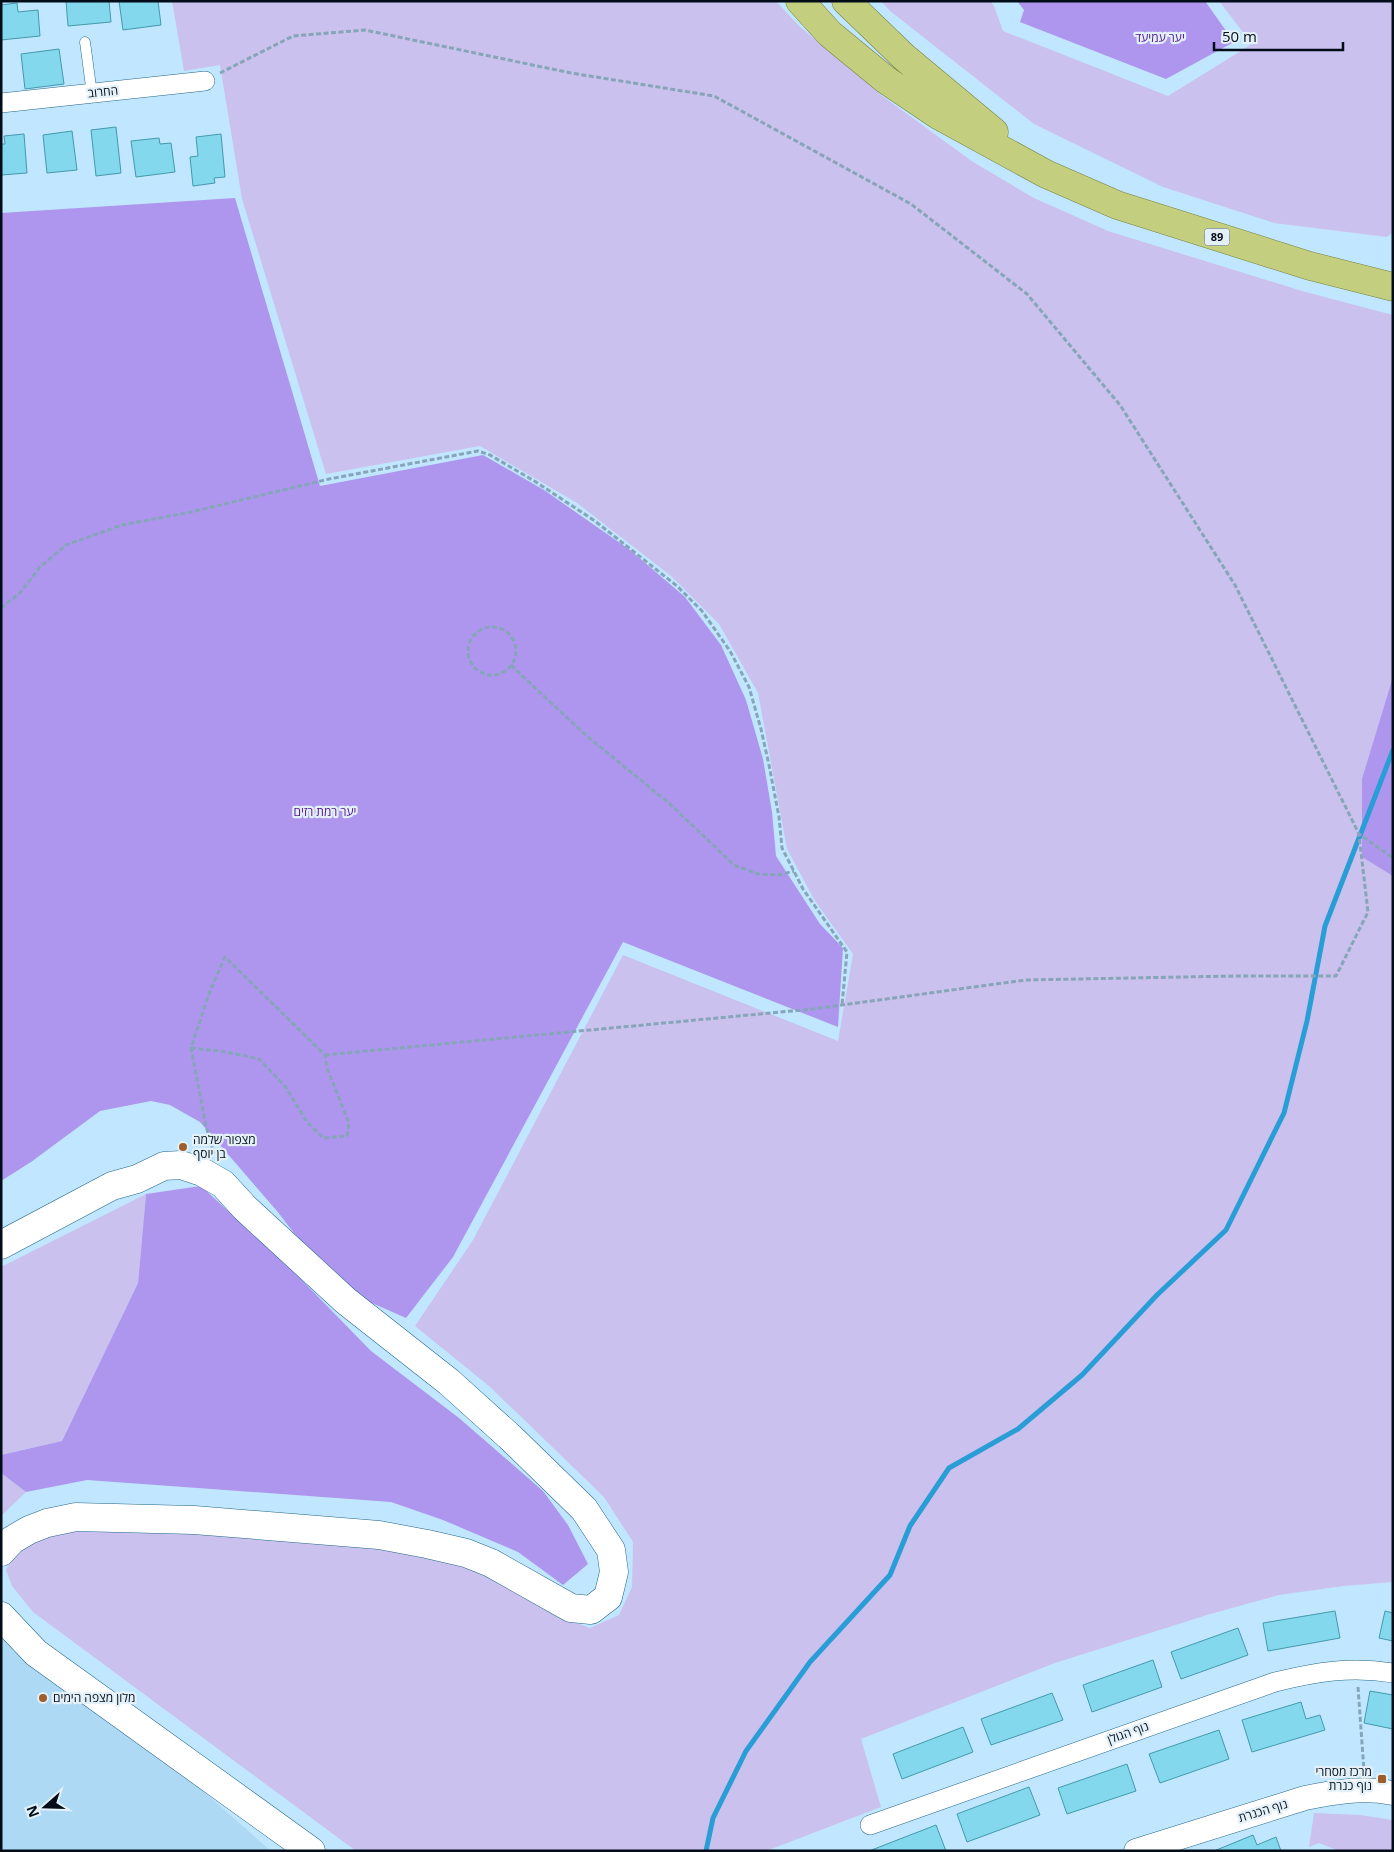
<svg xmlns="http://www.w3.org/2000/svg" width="1394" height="1852" font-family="'Open Sans','Noto Sans Hebrew',sans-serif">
  <rect width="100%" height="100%" fill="#c0e7ff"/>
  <!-- built -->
  <path fill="#aed9f4" d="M1 1637 167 1759 271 1851H1Z"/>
  <!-- green -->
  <path fill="#cbc1ee" d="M172 1H776L798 25 881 95 973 162 1034 198 1108 231 1302 291 1393 315V1582L1344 1586 1279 1595 1207 1615 1055 1663 861 1739 881 1807 766 1851H356L33 1612 12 1586 6 1570 18 1547 44 1530 84 1527 409 1548 461 1562 518 1589 558 1616 590 1628 619 1615 632 1587 633 1542 604 1497 489 1386 415 1326 473 1240 623 955 838 1041 853 954 815 901 787 849 758 693 719 624 671 576 577 503 480 446 326 474 242 199 220 65 184 71Z
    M881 1H990L994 6 1003 31 1168 96 1252 44 1219 1H1393V232L1387 237 1274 223 1163 187 1034 124 890 11Z
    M146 1194 138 1283 62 1441 1 1455V1267Z
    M1 1473 26 1492 1 1516Z
    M1314 1813 1360 1815 1393 1820V1851H1339L1319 1843 1309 1847Z"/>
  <!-- forest -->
  <path fill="#ae96ef" d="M1017 1H1205L1234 42 1166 79 1020 22 1024 10Z
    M235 198 320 486 483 455 544 490 630 550 685 597 721 645 746 700 763 759 772 812 776 856 820 924 843 948 838 1027 623 942 453 1257 406 1318 347 1292 317 1263 277 1211 200 1122 170 1105 151 1101 100 1111 31 1162 1 1181V213Z
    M1393 677V876L1362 857V779Z
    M201 1186 291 1269 371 1351 459 1418 543 1491 568 1525 588 1564 563 1585 518 1552 443 1520 391 1502 87 1480 26 1492 1 1473V1455L62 1441 138 1283 146 1194Z"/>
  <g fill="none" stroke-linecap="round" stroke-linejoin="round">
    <!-- stream -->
    <path stroke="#299dd6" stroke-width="5" d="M706 1851 713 1818 746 1751 810 1662 890 1575 910 1526 949 1468 1018 1429 1082 1375 1157 1295 1226 1230 1284 1113 1307 1021 1325 926 1393 750"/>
  </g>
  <!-- building -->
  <path fill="#83d8ed" stroke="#4399ad" d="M66 1H109L111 22 68 26Z
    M119 1H158L161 25 123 30Z
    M17 3 18 12 38 10 40 36 1 40V5Z
    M59 49 64 84 25 89 21 54Z
    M116 127 121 173 96 176 91 130Z
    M72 131 77 170 47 173 43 135Z
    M24 134 27 173 1 175V144H5L4 136Z
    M221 134 225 177 214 178 215 183 193 186 190 157 198 156 196 137Z
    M159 138 160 144 171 143 175 172 136 177 131 141Z
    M1335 1611 1340 1638 1268 1651 1263 1623Z
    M1385 1611 1393 1613V1641L1379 1638Z
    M1238 1628 1248 1655 1181 1679 1171 1652Z
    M1153 1660 1162 1687 1092 1712 1083 1685Z
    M1370 1691 1393 1695V1729L1364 1723Z
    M1052 1693 1063 1720 991 1745 981 1719Z
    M1301 1702 1306 1719 1320 1715 1325 1730 1252 1752 1242 1720Z
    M963 1727 973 1752 902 1779 893 1754Z
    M1219 1730 1229 1759 1160 1783 1149 1754Z
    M1127 1764 1136 1791 1067 1814 1058 1788Z
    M1029 1787 1040 1815 967 1842 957 1814Z
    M936 1825 946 1851H869Z
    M1253 1835 1257 1845 1276 1837 1281 1851H1214Z"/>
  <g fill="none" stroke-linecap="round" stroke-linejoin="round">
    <defs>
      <path id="service" d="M85 42 92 94"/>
      <path id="minor" d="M1 103 205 81
        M870 1825 1275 1682C1316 1672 1350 1666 1393 1673"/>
      <path id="tertiary" d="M1136 1851 1305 1798C1335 1792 1362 1787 1393 1793"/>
      <path id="secondary" d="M1 1245 112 1186 137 1179 164 1166 181 1165 202 1172 223 1184 245 1208 346 1301 449 1382 510 1437 584 1509 611 1550 614 1572 608 1597 591 1610 571 1608 491 1563 466 1553 427 1544 379 1535 194 1520 76 1517 47 1523 29 1530 12 1540 1 1552
        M1 1616 36 1653 311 1851"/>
      <path id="trunk" d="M800 1 830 34 886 80 938 115 1046 174 1117 205 1310 266 1393 287
        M846 1 904 57 994 132"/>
    </defs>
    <!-- service casing -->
    <use href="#service" stroke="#23678a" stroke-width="11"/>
    <!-- minor casing -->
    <use href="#minor" stroke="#23678a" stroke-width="20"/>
    <!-- tertiary casing -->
    <use href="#tertiary" stroke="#23678a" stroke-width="25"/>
    <!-- secondary casing -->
    <use href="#secondary" stroke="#23678a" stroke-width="29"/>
    <!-- trunk casing -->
    <use href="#trunk" stroke="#758245" stroke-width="29"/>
    <!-- path -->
    <path stroke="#86a5b9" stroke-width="3" stroke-dasharray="5 2.5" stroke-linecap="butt" d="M220 73 293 36 365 30 571 73 714 96 911 204 1027 294 1120 405 1235 585 1359 834 1393 858
      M1 608 20 593 40 567 66 545 122 525 191 512 329 479 478 451 490 455 536 482 595 521 677 586 702 611 730 651 749 687 761 729 769 765 779 817 782 848 803 889 847 952 842 1005
      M468 651a24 24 0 1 1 48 0a24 24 0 1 1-48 0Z
      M511 665 581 731 671 805 734 865 758 874 779 875 794 871
      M191 1048 226 1052 259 1059 285 1086 307 1122 323 1138 347 1136 349 1123 327 1068 325 1055 225 957 210 991 191 1048 206 1126 214 1154
      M325 1055 813 1009 1025 980 1236 976H1336L1368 912 1359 835
      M1358 1687 1364 1771"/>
    <!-- service -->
    <use href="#service" stroke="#fff" stroke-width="10"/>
    <!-- minor -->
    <use href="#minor" stroke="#fff" stroke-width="19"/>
    <!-- tertiary -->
    <use href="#tertiary" stroke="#fff" stroke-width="24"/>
    <!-- secondary -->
    <use href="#secondary" stroke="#fff" stroke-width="28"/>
    <!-- trunk -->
    <use href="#trunk" stroke="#c3ce7e" stroke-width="28"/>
  </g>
  <!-- markers -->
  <g fill="#9e5d29" stroke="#e3f0f8" stroke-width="2">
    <circle cx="183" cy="1147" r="5"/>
    <circle cx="43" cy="1698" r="5"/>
    <rect x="1377" y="1774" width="10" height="10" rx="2.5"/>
  </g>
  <g text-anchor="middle" stroke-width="4.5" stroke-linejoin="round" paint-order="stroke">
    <!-- shield labels -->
    <rect fill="#e3f0f8" stroke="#44515b" stroke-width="1" x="1204.5" y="228.5" width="25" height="17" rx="4"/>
    <g font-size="11" font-weight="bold" fill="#000d18">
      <text x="1217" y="241">89</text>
    </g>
    <!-- park labels -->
    <g font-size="12" fill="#501399" stroke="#e3f0f8">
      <text x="1160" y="42">יער עמיעד</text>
      <text x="325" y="816">יער רמת רזים</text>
    </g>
    <!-- street labels -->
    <g font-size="12" fill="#000d18" stroke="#e3f0f8">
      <text transform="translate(103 92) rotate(-6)" y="4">החרוב</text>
      <text transform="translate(1128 1733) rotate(-20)" y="4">נוף הגולן</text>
      <text transform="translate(1263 1811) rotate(-17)" y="4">נוף הכנרת</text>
    </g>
    <!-- poi labels -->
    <g font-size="12" fill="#000d18" stroke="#e3f0f8" text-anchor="start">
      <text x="193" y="1144">מצפור שלמה<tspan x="193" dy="14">בן יוסף</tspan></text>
      <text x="53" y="1702">מלון מצפה הימים</text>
      <text x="1372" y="1776" text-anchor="end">מרכז מסחרי<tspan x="1372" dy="14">נוף כנרת</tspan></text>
    </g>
  </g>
  <!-- border -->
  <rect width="1394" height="1852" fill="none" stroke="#000d18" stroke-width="5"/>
  <!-- north arrow -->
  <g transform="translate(45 1807) rotate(250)" stroke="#e3f0f8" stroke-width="4" paint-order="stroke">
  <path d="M0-4L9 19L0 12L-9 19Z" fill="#000d18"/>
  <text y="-8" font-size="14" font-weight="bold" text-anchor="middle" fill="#000d18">N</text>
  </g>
  <!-- scale -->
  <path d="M1214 42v8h129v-8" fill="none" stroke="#000d18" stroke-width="2.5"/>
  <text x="1222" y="42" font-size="15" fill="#000d18" stroke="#e3f0f8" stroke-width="4" paint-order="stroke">50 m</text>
</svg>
